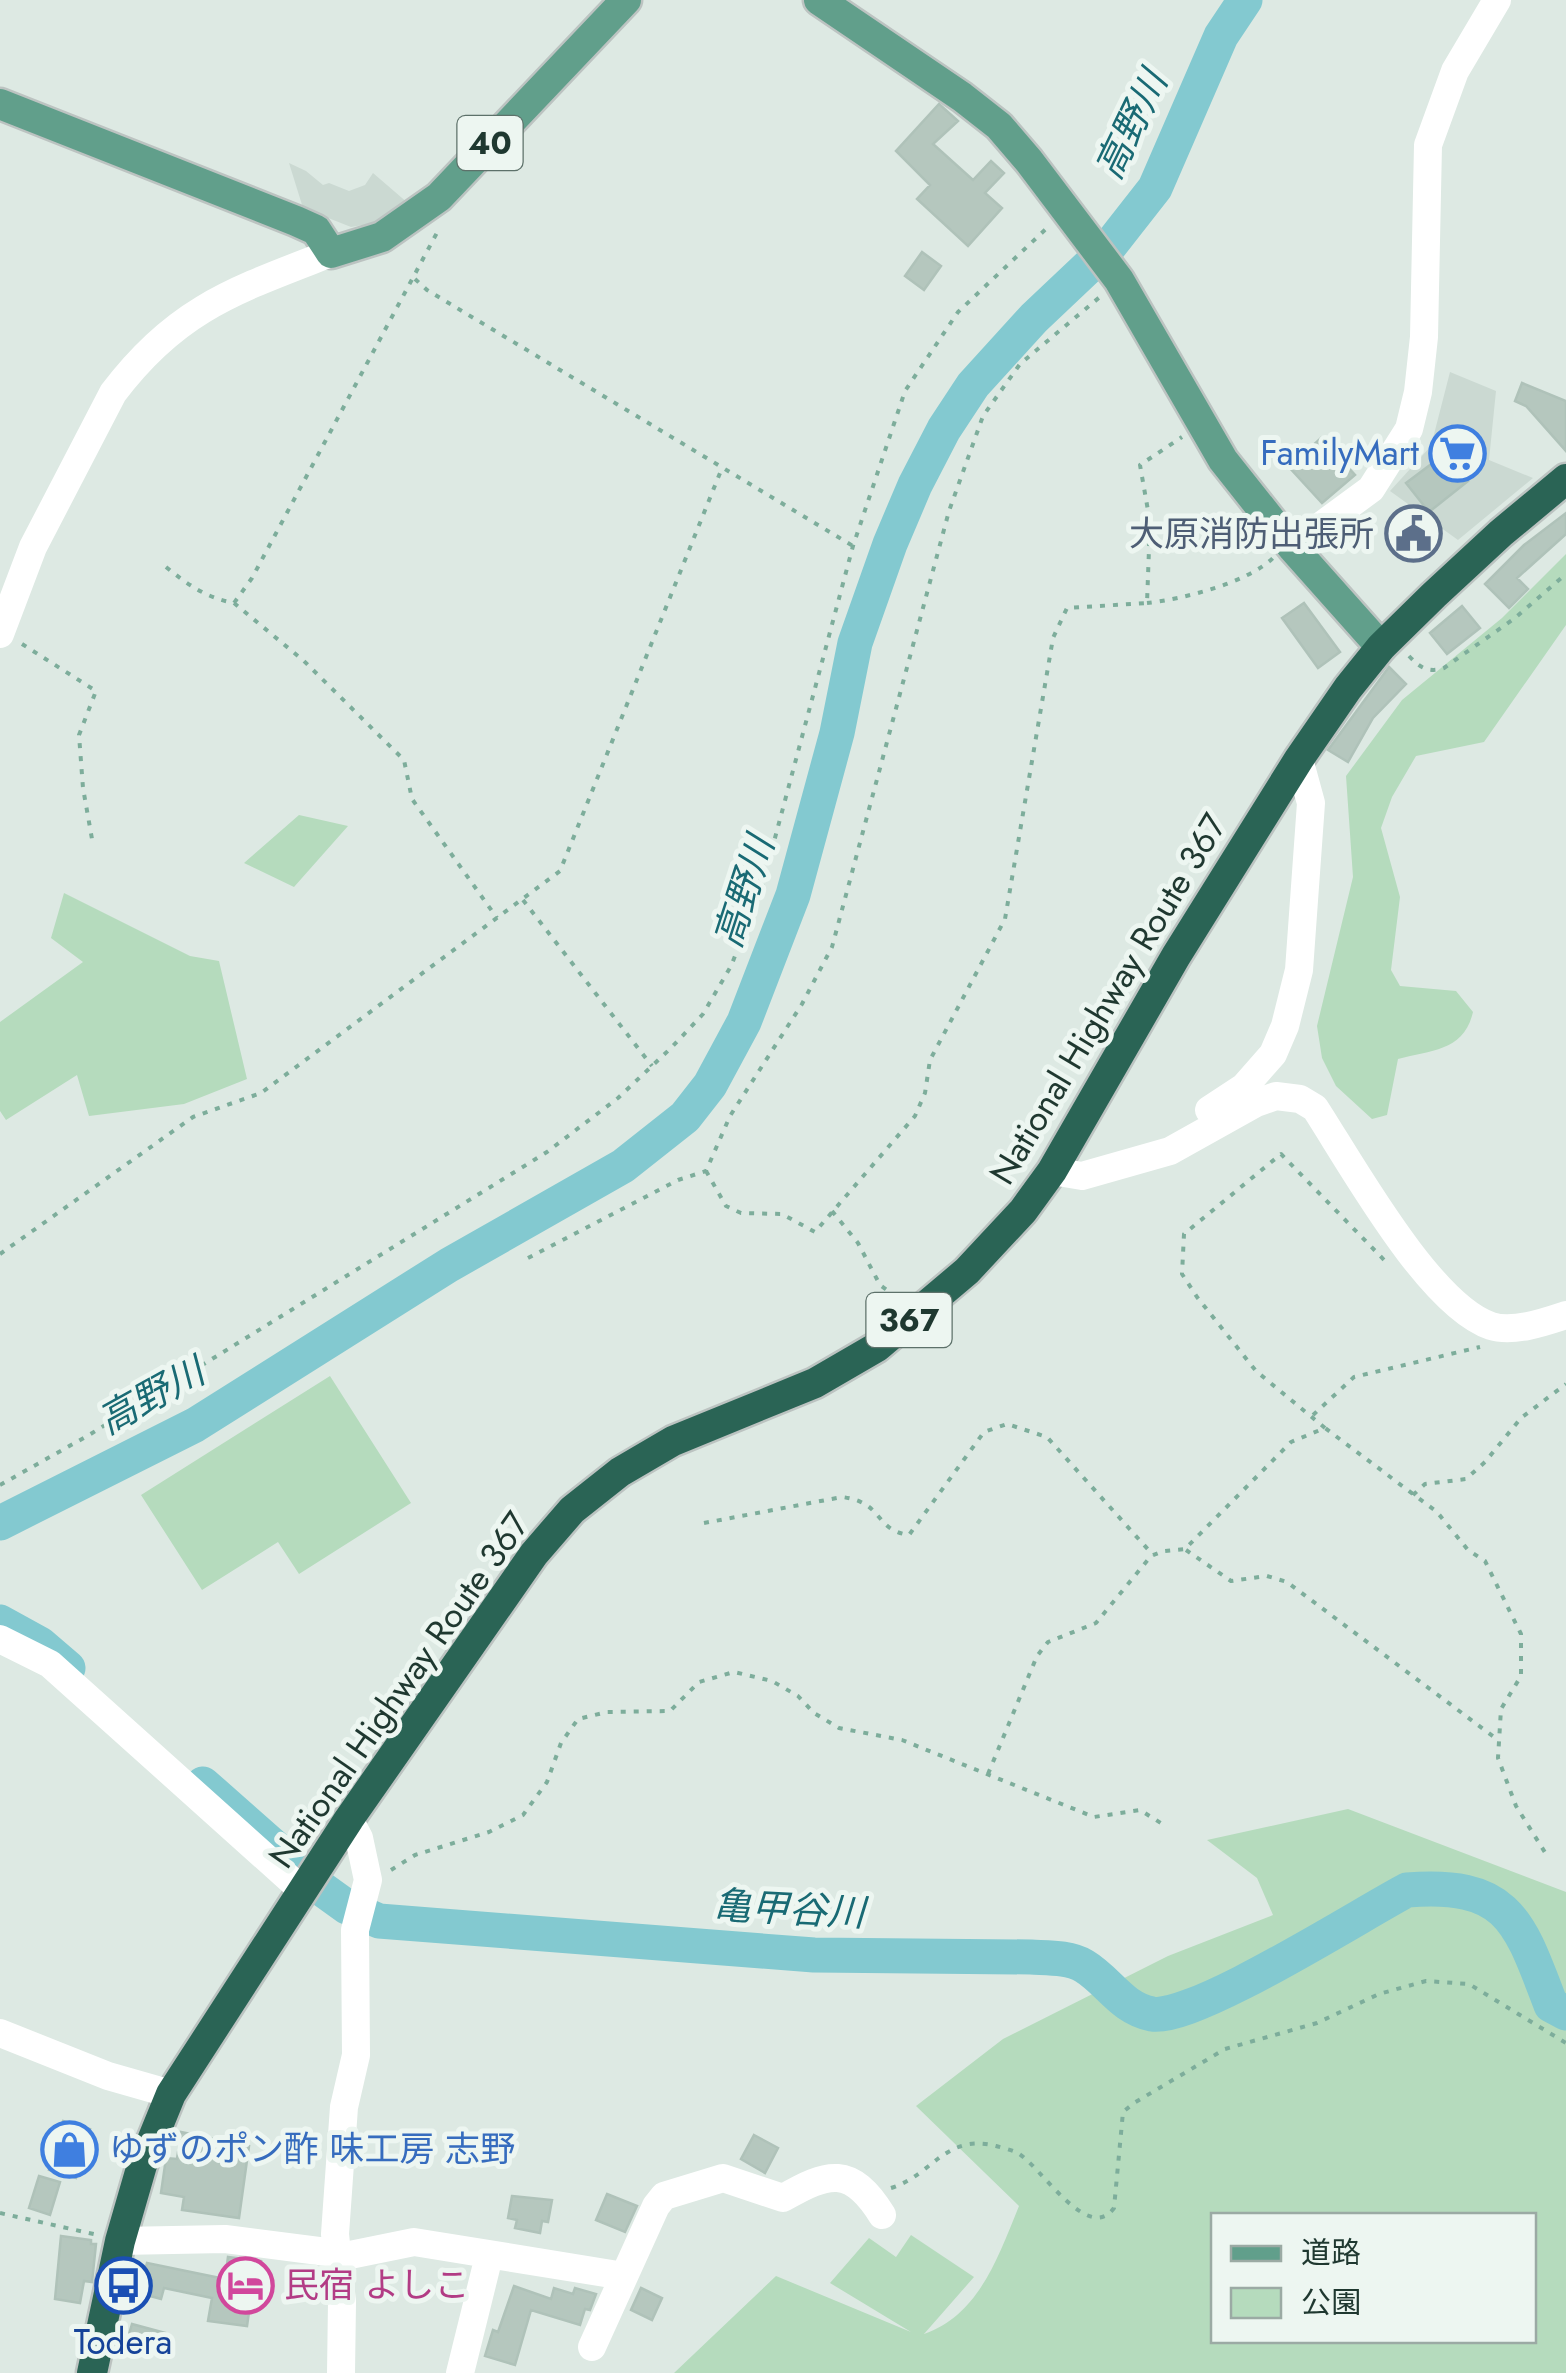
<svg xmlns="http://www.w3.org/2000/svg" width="1566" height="2373" font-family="Jost,'Noto Sans JP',sans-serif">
  <rect width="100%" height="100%" fill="#dde9e3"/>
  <!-- built -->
  <path fill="#cbd9d2" d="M289 163 306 171 323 185 329 183 349 191 365 185 373 173 409 204 386 221 351 227 303 208Z
    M1450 372 1496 391 1489 460 1533 478 1458 540 1390 491 1431 446Z"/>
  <!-- green -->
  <path fill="#b5dbbd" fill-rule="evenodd" d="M1566 554V625L1484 742 1416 756 1392 797 1381 828 1400 897 1391 970 1400 986 1456 991 1473 1012C1464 1051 1432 1050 1398 1059L1387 1115 1372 1119 1336 1086 1322 1058 1317 1026 1353 877 1346 776 1402 700 1502 618Z
    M299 815 348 826 294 887 244 863Z
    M64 893 190 956 219 961 247 1079 184 1104 89 1116 77 1075 6 1120 0 1111V1022L83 962 51 938Z
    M330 1376 411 1503 299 1574 278 1542 202 1590 141 1495Z
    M1348 1809 1566 1892V2373H674L776 2276 911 2332 830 2283 869 2238 896 2257 911 2235 974 2277 924 2334C979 2315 998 2257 1019 2206L916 2106 1003 2039 1168 1956 1273 1915 1257 1878 1207 1840ZM1214 2216H1534V2340H1214Z"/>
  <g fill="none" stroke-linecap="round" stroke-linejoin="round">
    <!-- river -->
    <path stroke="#83c9d0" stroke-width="35" d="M0 1523 195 1425 449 1265 623 1166 685 1117 710 1085 744 1022 793 895 837 733 855 643 890 544 915 485 944 429 973 385 1034 318 1108 248 1155 188 1221 36 1245 0
      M0 1622 40 1644 68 1668
      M203 1784 322 1889 347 1907 379 1921 814 1955 1031 1957C1048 1958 1069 1957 1084 1966 1109 1981 1121 2008 1152 2014 1194 2021 1361 1914 1407 1890 1509 1882 1519 1921 1551 2005L1566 2013"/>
  </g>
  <!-- building -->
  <path fill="#b5c7be" stroke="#afc2b9" stroke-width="2.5" d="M939 104 958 121 933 144 973 180 991 161 1004 173 985 193 1002 208 968 246 917 199 930 185 896 151Z
    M922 252 941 266 924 290 905 276Z
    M1522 383 1566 401V451L1526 406 1515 401Z
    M1321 438 1355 475 1322 503 1289 467Z
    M1446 453 1468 481 1429 512 1406 483Z
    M1566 513V534L1517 578 1528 589 1509 608 1485 584 1524 545Z
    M1304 603 1340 652 1318 668 1282 618Z
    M1462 606 1480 628 1447 654 1430 633Z
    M1389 667 1406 684 1373 718 1348 762 1328 750Z
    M63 2121 90 2129 76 2178 49 2170Z
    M181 2132 249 2146 239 2218 182 2210 184 2197 161 2193 166 2158 177 2159Z
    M754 2135 778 2148 765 2173 741 2159Z
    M39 2176 60 2182 50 2215 29 2208Z
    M607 2194 637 2206 625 2232 596 2220Z
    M512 2196 552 2200 548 2222 542 2221 540 2233 515 2228 517 2220 508 2218Z
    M61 2236 91 2240V2244H96L92 2282 84 2281 80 2303 55 2299Z
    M228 2257 261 2261 256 2291H252L247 2326 208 2321 212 2298 164 2288 161 2299 139 2293 147 2263 225 2279Z
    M514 2286 551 2299 554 2288 573 2294 575 2288 596 2294 590 2310 585 2309 580 2325 531 2310 515 2365 485 2356 493 2330 498 2332Z
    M641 2288 662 2298 652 2320 631 2310Z
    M132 2324 165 2333 161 2348 128 2338Z"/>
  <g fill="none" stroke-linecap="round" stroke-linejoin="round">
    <defs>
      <path id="major" d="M819 0 962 97 999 126 1029 161 1119 280 1223 460 1292 547 1381 647
        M0 104 296 221 316 230 331 253 382 237 439 197 626 0"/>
      <path id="highway" d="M92 2373 120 2241 142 2165 171 2094 349 1819 534 1554 572 1510 620 1472 673 1441 815 1383 877 1347 967 1271 1023 1211 1052 1171 1176 956 1299 759 1348 688 1381 647 1434 595 1501 533 1566 479"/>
    </defs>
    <!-- major casing -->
    <use href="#major" stroke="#bcc3c1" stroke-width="35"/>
    <!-- highway casing -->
    <use href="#highway" stroke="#bcc3c1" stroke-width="35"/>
    <!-- path -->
    <path stroke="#7dad9b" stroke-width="4" stroke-dasharray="5 8" stroke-linecap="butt" d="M415 279 427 290 853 546
      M166 567C188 585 207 598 234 603L252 578 439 229
      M234 603 304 661 404 760 412 799 497 918
      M1147 603C1183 599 1247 583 1273 558
      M22 644 96 691 79 735 83 788 92 839
      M1409 656C1420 668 1429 673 1444 668L1515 618 1566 574
      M523 900 652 1066
      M706 1171 726 1206 741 1213 782 1214 815 1232 915 1116 925 1093 930 1060 1005 919 1053 638 1067 608 1147 603 1150 522 1140 465 1182 437
      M832 1211 858 1243 880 1285 898 1298
      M0 1254 193 1117 261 1093 560 871 722 468
      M528 1258 678 1180 706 1171 730 1116 802 1004 832 947 949 511 983 416 1020 364 1101 296
      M1313 1415 1354 1377 1480 1347
      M1325 1428 1256 1371 1197 1297 1182 1274 1184 1234 1281 1154 1388 1264
      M0 1485 89 1435 547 1152 618 1098 671 1048 703 1014 731 966 760 894 853 546 905 391 958 312 1048 227
      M1413 1495 1425 1484 1466 1479 1485 1462 1521 1418 1566 1384
      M704 1523 842 1497C884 1502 874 1530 909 1535L984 1432 1007 1424 1047 1437 1153 1555
      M1186 1550 1231 1581 1267 1576 1287 1582 1498 1740
      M988 1774 1037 1656 1048 1642 1096 1623 1151 1556 1164 1551 1185 1549 1291 1442 1325 1428 1437 1512 1468 1550 1485 1561 1521 1634V1676L1501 1709 1498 1758 1516 1806 1546 1854
      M391 1870 415 1855 489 1832 523 1815 547 1782 561 1743 578 1719 607 1712 670 1711 699 1682 734 1672 772 1681 798 1696 814 1713 839 1728 902 1740 1094 1817 1140 1810 1164 1825
      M891 2188C933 2175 945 2133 996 2146 1003 2148 1012 2150 1018 2153 1042 2168 1088 2244 1114 2208L1123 2112 1134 2103 1225 2049 1317 2023 1379 1994 1426 1981 1469 1984 1566 2043
      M0 2213 98 2235"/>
    <!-- minor -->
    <path stroke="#fff" stroke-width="28" d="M1292 547 1371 489 1409 429 1418 392 1424 337 1428 145 1455 71 1497 0
      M0 634 33 547 113 393C177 308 236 290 331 253
      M1209 1110 1244 1087 1273 1054 1285 1026 1299 970 1311 803 1299 759
      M1052 1171 1082 1176 1170 1151 1256 1103 1276 1096 1300 1099 1315 1108C1352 1165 1429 1305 1491 1326 1513 1333 1545 1322 1566 1315
      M0 1639 50 1664 303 1891
      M0 2033 108 2076 171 2094
      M120 2241 225 2239 350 2255 414 2242 624 2276
      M592 2347 656 2206 664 2196 723 2178 783 2198C828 2172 851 2165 882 2215
      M341 2373 342 2302 335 2234 344 2107 356 2055 355 1930 368 1880 359 1838 349 1819
      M460 2373 489 2256"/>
    <!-- major -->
    <use href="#major" stroke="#619f8b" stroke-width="30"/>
    <!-- highway -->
    <use href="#highway" stroke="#2a6455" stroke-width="30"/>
  </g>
  <!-- icons -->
  <defs>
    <symbol id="supermarket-ring" viewBox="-11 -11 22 22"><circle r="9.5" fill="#edf6f1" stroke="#3f7fe0" stroke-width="1.5"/><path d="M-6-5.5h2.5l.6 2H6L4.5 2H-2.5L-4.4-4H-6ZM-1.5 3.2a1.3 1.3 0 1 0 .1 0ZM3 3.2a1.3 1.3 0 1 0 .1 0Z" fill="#3f7fe0"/></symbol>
    <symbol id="civic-ring" viewBox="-11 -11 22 22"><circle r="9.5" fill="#edf6f1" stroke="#5c6f8a" stroke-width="1.5"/><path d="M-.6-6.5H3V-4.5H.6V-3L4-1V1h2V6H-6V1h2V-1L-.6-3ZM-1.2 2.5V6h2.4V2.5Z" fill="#5c6f8a"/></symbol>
    <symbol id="shop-ring" viewBox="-11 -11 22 22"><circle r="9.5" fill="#edf6f1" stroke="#3f7fe0" stroke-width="1.5"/><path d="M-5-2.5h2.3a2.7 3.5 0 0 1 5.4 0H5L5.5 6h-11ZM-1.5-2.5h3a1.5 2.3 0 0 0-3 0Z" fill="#3f7fe0"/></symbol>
    <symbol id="hotel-ring" viewBox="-11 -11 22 22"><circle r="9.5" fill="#edf6f1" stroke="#d1479c" stroke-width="1.5"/><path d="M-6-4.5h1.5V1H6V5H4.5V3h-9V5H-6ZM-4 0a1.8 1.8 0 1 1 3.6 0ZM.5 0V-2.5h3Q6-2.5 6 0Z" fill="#d1479c"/></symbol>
    <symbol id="bus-ring" viewBox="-11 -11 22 22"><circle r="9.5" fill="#edf6f1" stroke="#1a4fb4" stroke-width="1.5"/><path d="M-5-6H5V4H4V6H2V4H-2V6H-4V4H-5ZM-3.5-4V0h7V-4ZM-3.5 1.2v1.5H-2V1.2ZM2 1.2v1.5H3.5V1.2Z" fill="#1a4fb4"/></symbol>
  </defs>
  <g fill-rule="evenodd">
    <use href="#supermarket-ring" x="1426" y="422" width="63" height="63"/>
    <use href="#civic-ring" x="1382" y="502" width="63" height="63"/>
    <use href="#shop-ring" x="38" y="2118" width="63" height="63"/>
    <use href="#hotel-ring" x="214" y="2254" width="63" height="63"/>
    <use href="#bus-ring" x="92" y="2254" width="63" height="63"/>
  </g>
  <g text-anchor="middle" stroke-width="10" stroke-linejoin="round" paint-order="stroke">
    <!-- shield labels -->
    <g fill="#edf6f1" stroke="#5d716a" stroke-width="2.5">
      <rect x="457.5" y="116" width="65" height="54" rx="8"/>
      <rect x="866.5" y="1293" width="85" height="54" rx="8"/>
    </g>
    <g font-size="32" font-weight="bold" fill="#1f3830">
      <text x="490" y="154">40</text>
      <text x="909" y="1331">367</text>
    </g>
    <!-- shop labels -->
    <g font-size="35" fill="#366cbe" stroke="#edf6f1" text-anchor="end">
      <text x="1419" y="465">FamilyMart</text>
      <text x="109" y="2161" text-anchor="start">ゆずのポン酢 味工房 志野</text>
    </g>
    <!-- service labels -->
    <g font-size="35" fill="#4e5e75" stroke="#edf6f1" text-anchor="end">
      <text x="1374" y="546">大原消防出張所</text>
    </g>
    <!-- street labels -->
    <g font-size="35" fill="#1f3830" stroke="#edf6f1">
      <text transform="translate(1108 999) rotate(-59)" y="12">National Highway Route 367</text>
      <text transform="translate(399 1690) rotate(-55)" y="12">National Highway Route 367</text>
    </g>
    <!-- hotel labels -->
    <g font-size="35" fill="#b23c85" stroke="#edf6f1" text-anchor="start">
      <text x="284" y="2297">民宿 よしこ</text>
    </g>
    <!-- transit labels -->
    <g font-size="35" fill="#164399" stroke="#edf6f1">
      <text x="123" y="2354">Todera</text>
    </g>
    <!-- water labels -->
    <g font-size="38" font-style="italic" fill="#196a74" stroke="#edf6f1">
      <text transform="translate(1131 125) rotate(-64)" y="13">高野川</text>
      <text transform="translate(744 892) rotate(-72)" y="13">高野川</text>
      <text transform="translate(151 1396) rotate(-29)" y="13">高野川</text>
      <text transform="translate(789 1909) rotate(3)" y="13">亀甲谷川</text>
    </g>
  </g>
  <!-- legend -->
  <rect x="1211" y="2213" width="325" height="130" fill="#edf6f1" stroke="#9baaa4" stroke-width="2.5"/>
  <rect x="1231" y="2246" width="50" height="15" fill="#619f8b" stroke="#9baaa4" stroke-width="2.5"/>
  <text x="1301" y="2263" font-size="30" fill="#1f3830">道路</text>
  <rect x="1231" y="2288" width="50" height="30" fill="#b5dbbd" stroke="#9baaa4" stroke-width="2.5"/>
  <text x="1301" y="2313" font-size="30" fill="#1f3830">公園</text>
</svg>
